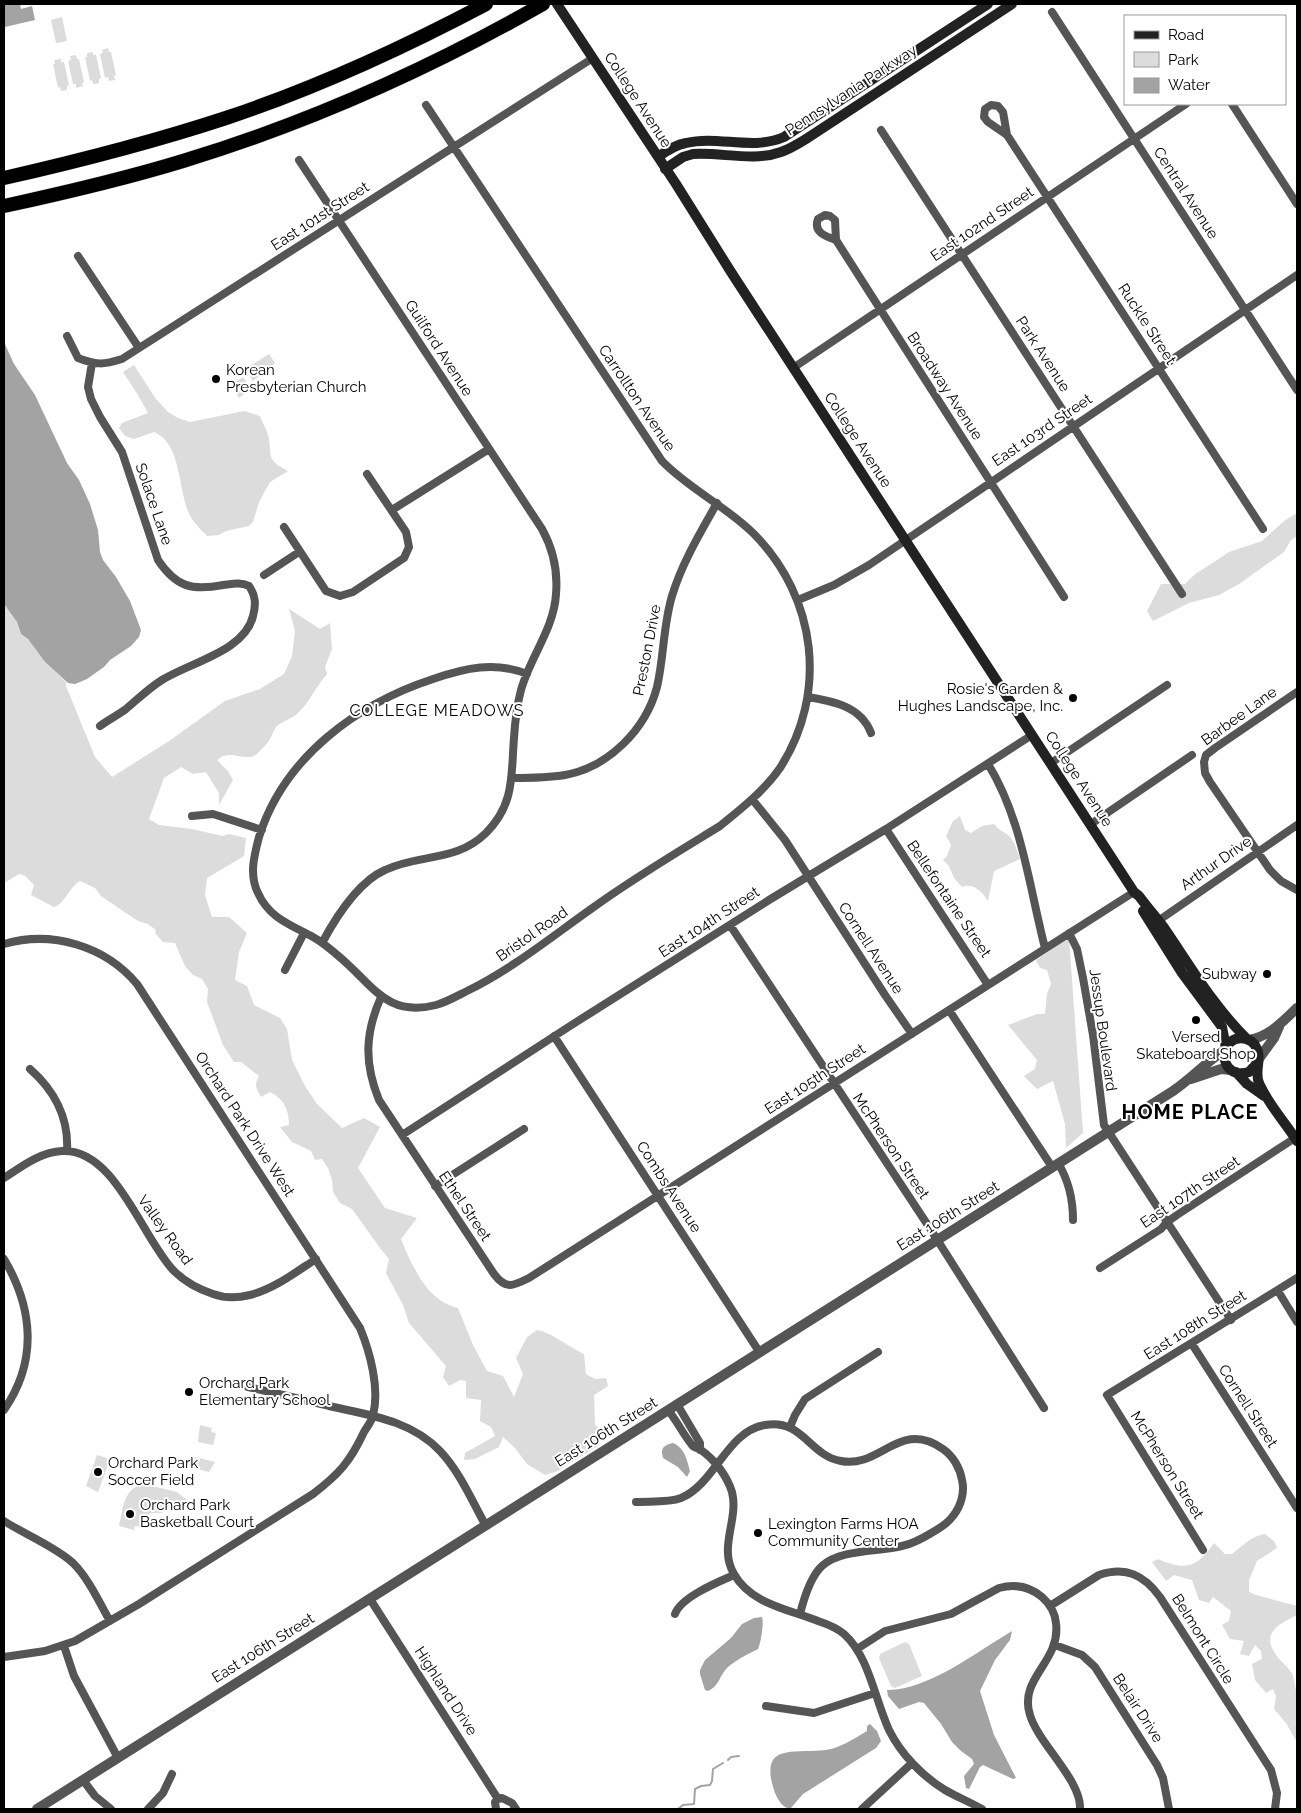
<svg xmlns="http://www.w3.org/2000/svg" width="1301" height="1813" font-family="Raleway,sans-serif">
  <rect width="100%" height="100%" fill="#fff"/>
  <!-- green -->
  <path fill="#dcdcdc" d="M62 17 67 41 56 43 51 20Z
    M108 48 109 52H111L116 75 114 76 115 80 109 81 108 77 105 78 100 54 103 53 102 50Z
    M93 52V55H96L101 78 99 79V83L93 84 92 80 90 81 85 57H87V53Z
    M76 55 77 59H79L84 82 82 83 83 86 76 88V84H73L68 61 71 60 70 56Z
    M61 59V62H64L69 85 67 86V90L61 91 60 87 58 88 53 64H55L54 60Z
    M269 354 275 363 253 381 245 369Z
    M134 365 156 399 168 412 178 418 190 422 244 411 260 416C262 422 266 428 268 435 273 455 264 459 288 471L270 482 259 502 253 522 249 526 226 531 219 535 207 536C200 529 191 520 188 511 178 487 181 443 154 432L134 439 125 436 119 428 122 423 148 413 138 395 123 372Z
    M243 377 251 389 239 398 235 390 237 389 234 383Z
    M1297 513V536L1291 540 1284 552 1239 584 1219 595 1189 603 1153 621 1147 611 1161 584H1185L1194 575 1229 552 1262 541 1284 521Z
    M4 604 17 622 21 634 28 639 45 662 66 682V686L95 757 112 777 169 741 225 701 260 689 284 674 292 656 295 631 289 609 320 629 330 623 332 649 325 667 327 674C316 686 310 702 297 714 291 719 283 721 277 726 274 729 272 735 270 739 267 744 261 750 257 754 244 763 231 748 217 760L228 771 233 780 219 805V793L206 772 193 774 181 767 164 778 149 819 159 825 192 829 222 836 229 834 246 838 244 856 207 878 205 895 212 917H229L247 933 239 952 235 980 247 986 254 1005 280 1018 287 1029 292 1060 305 1086 317 1104 342 1128 364 1118 380 1127 358 1168 385 1208 417 1218 401 1239C412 1266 427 1301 458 1308L473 1345 487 1371 503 1376 514 1397 523 1374 516 1358 527 1337 537 1330C553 1333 568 1347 584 1354L586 1374 595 1379 606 1378 608 1386 594 1395 595 1425 604 1432 599 1445 558 1471 545 1475 527 1464 515 1448 503 1437 499 1447 475 1459 464 1460 465 1453 495 1436 491 1427 480 1421 481 1400 466 1398V1381L460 1380 449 1386 443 1377 446 1366 409 1323 403 1305 386 1273 389 1259 380 1248 352 1209 340 1203 333 1192 332 1180 328 1168 322 1159 315 1160 311 1151 292 1142 280 1127 289 1125C289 1110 284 1099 270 1092L261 1097C256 1089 254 1085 259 1076L241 1062H234L223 1045 207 1002 208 989 202 979 193 975 185 966 175 943 163 942 155 933 156 930 148 924 138 921 123 911 101 896 95 888 80 881C69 887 65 904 54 907L31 895 34 885 25 876 19 874 4 883Z
    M960 816 965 830 971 833 982 826 994 824C1000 832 1004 831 1010 837 1015 842 1017 851 1020 859L994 871 988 901C982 892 974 882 962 887L954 878 949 866 943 860 947 856 951 845 946 836 953 821Z
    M1069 938 1083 1133 1066 1148 1065 1124 1053 1081 1037 1089 1024 1076 1035 1069 1037 1060 1008 1025 1037 1014H1045L1047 994 1051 984 1047 970 1040 968 1036 960Z
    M200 1425 212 1428 211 1432 216 1433 213 1445 198 1442Z
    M97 1455 110 1459 98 1492 86 1486Z
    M195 1457 215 1462 209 1472 193 1468Z
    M144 1484 177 1492 186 1499 185 1505 179 1507 174 1505 161 1513H150L144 1527 135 1526 134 1530 119 1526C123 1509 123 1488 144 1484Z
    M1265 1534 1274 1541 1277 1548 1257 1561 1249 1580V1592L1256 1595 1297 1606V1615C1274 1626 1259 1636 1281 1661 1285 1665 1291 1670 1293 1676 1299 1697 1297 1721 1297 1742L1286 1723 1274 1709 1276 1696 1273 1689 1266 1693 1255 1680 1252 1664 1262 1659 1261 1651 1255 1645 1249 1656 1240 1654 1244 1641 1230 1639 1222 1625 1229 1621 1231 1611 1213 1597 1209 1603 1199 1600 1192 1580 1174 1575 1166 1581 1152 1562 1158 1559C1185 1571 1197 1568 1214 1543L1225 1554H1232C1242 1546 1252 1536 1265 1534Z
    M905 1642 909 1644 922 1676 895 1688 891 1686 879 1658 880 1654Z"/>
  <!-- water -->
  <path fill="#a3a3a3" d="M4 4H20L21 9 32 6 35 20 5 27Z
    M4 342 14 364 35 395 67 463 79 480 90 504 98 530 100 552 103 560 116 577 130 601 141 630 139 637 131 646 110 660 104 667 87 679 75 684 68 683 45 662 28 639 21 634 17 622 4 604Z
    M673 1443C685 1448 687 1460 690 1471L687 1477 678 1467 663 1458C660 1448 664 1445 673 1443Z
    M762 1617C764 1622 761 1643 758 1649 748 1654 736 1660 728 1667 720 1674 719 1687 708 1691L705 1690 700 1674V1670L705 1660 731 1638 742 1624 754 1618Z
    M1012 1631 1010 1640 995 1660 980 1691 994 1735 1016 1778 1013 1779 983 1765 980 1767 969 1789 966 1788 964 1776 974 1764 972 1759 961 1751 952 1742 941 1724 924 1703 919 1702 899 1709 888 1696 887 1690C927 1691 978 1651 1012 1631Z
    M870 1724 877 1731 881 1741 876 1748 803 1794 790 1809C782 1807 778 1800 775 1793 756 1738 799 1756 831 1749 842 1746 852 1740 862 1734L867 1731V1726Z"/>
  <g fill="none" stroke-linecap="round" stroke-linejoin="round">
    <!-- stream -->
    <path stroke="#a3a3a3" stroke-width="2" d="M728 1760 731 1757 739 1756
      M678 1809 683 1805 694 1804 695 1789 701 1786 710 1785 712 1781 713 1769 723 1763"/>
    <defs>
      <path id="motorway" d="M4 178C79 161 153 142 226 118 316 88 403 48 486 4
        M4 206C64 193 124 179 183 161 308 123 429 69 543 4"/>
    </defs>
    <!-- motorway casing -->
    <use href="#motorway" stroke="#dbdbdb" stroke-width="15"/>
    <!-- minor -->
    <path stroke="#555" stroke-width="8" d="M1052 12 1297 390
      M1232 104 1297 204
      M426 105 662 461C689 489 726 506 754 534 817 598 828 693 780 768 764 791 741 809 720 826 676 853 632 879 591 909 550 938 512 969 467 991 457 996 447 1002 436 1005 388 1017 374 987 343 960 334 952 324 943 313 937 291 925 269 918 258 893 249 875 254 856 259 837 284 757 357 704 433 679 465 668 495 661 527 674
      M991 105 998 106 1003 112 1007 135 988 122 984 117 985 109Z
      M881 130 1182 594
      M1007 135 1263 529
      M299 160 542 529C553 549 558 571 556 594 554 629 530 657 521 690 517 705 515 722 514 738 511 775 515 804 486 833 455 863 421 853 385 870 358 882 336 917 322 943
      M825 215 830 216 835 220 836 240C825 236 813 232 818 219Z
      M836 240 1064 597
      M78 256 139 348
      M67 336 78 358C96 365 103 365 122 359L593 58
      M92 363 88 387 91 399 100 417 122 452 158 560C176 587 192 591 223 585 232 584 240 582 249 586 256 596 256 605 253 616 245 651 191 662 162 680 149 688 138 699 126 709 118 715 108 720 100 726
      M793 368 1186 104
      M392 510 489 449
      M284 527 326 591 340 596 353 592 404 558 409 547 406 532 367 474
      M264 575 299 552
      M798 600 834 585 869 565 1297 275
      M1297 692 1215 748 1206 755 1204 762 1205 773 1210 782 1270 870 1281 881 1297 890
      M808 697C832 701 861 706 871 733
      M1051 763 1167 685
      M988 764C1022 819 1029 886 1045 948
      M512 778C530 778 547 778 565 775 609 767 646 729 657 687 664 657 663 626 672 596 682 563 700 533 717 503
      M752 799 785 840 885 995 912 1034
      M192 816 213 814 262 830
      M1091 824 1192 755
      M886 829 988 985
      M1155 923 1297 825
      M730 925 931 1230 1044 1408
      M1069 933 1077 949 1083 978 1093 1035 1104 1125 1231 1320
      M4 944C52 930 105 946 137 984L360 1328C370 1352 380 1389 373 1415 372 1421 367 1427 364 1432 350 1462 339 1474 313 1494L139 1604 75 1641 45 1651 4 1657
      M285 970 304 933
      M381 997C365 1033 364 1063 379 1100L494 1274C506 1290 513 1286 529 1278L1134 892
      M949 1010 1052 1167
      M554 1036 760 1353
      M30 1069C54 1090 69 1118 67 1151
      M402 1135 570 1026 769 900 886 829 1032 735
      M1058 1163C1069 1181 1073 1200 1073 1220
      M4 1178C21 1167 40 1152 62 1151 115 1148 142 1238 174 1271 185 1282 198 1289 213 1294 224 1298 238 1298 250 1295 274 1289 296 1272 316 1259
      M435 1186 524 1129
      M4 1259C33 1308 38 1361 4 1410
      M1100 1268 1161 1229 1167 1222 1177 1215 1295 1138
      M1278 1291 1297 1322
      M1192 1344 1297 1508
      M248 1387C275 1393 302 1399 329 1406 368 1415 411 1420 440 1451 460 1472 472 1501 486 1526
      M677 1404 700 1443V1450
      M668 1410C677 1421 683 1434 692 1445 694 1448 698 1448 701 1450 715 1460 727 1476 732 1492 739 1520 718 1547 734 1574 751 1604 788 1609 818 1621 827 1624 837 1628 844 1634 869 1656 875 1700 889 1730 901 1754 922 1776 945 1790 957 1797 970 1802 982 1809
      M790 1427 795 1415 805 1399 878 1352
      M636 1502C650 1501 668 1503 681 1498 715 1484 727 1431 765 1425 802 1418 810 1456 841 1461 880 1469 900 1418 943 1449 953 1456 960 1468 962 1480 965 1492 961 1506 953 1516 948 1523 940 1528 933 1532 923 1538 913 1544 902 1546 878 1552 841 1549 822 1566 810 1577 804 1598 800 1614
      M4 1521C24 1534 56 1547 73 1563 89 1579 99 1602 110 1621
      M1203 1550 1107 1395 1297 1278
      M370 1599 498 1799
      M1050 1606 1099 1575C1126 1566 1144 1575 1160 1597L1271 1770 1277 1793 1275 1809
      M675 1614C681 1597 718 1582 734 1575
      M1055 1645 1082 1655 1095 1667 1157 1765 1163 1778 1169 1809
      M64 1646 74 1676 118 1758
      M857 1649 885 1631 951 1614 999 1588C1014 1584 1029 1586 1042 1597 1050 1604 1055 1613 1056 1623 1061 1662 1018 1678 1030 1715 1038 1743 1082 1781 1080 1809
      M766 1706 814 1713 875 1693
      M83 1780 95 1796 111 1809
      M498 1799 502 1798 512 1803 516 1809
      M148 1809 163 1793 172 1774
      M496 1809 495 1802 498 1799
      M862 1809 912 1763"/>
    <!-- tertiary -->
    <path stroke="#555" stroke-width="10" d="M1249 1040C1270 1036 1282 1022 1297 1008
      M1258 1060 1274 1038 1279 1027
      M1191 1079 1221 1069 1231 1070
      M37 1809 1173 1091C1192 1078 1206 1062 1225 1050"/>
    <!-- secondary -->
    <path stroke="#222" stroke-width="10" d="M557 4 676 184 731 272 1134 892 1139 896C1147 907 1157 918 1165 929 1191 967 1214 1007 1248 1040
      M658 157C666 151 675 145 686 143 718 135 752 151 784 137L988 4
      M665 169 683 157 693 154C722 152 753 162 781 152 790 149 798 144 806 139L1012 4
      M1143 911 1182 973 1222 1027 1226 1048
      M1257 1063 1249 1072C1217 1082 1217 1032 1246 1039 1251 1040 1255 1044 1257 1049 1262 1059 1254 1071 1259 1083 1268 1104 1285 1122 1297 1141
      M1236 1072 1247 1084 1264 1096"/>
    <!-- motorway -->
    <use href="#motorway" stroke="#000" stroke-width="14"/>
  </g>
  <!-- markers -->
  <g fill="#000" stroke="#fff" stroke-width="2">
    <circle cx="216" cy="379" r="5"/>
    <circle cx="1073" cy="698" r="5"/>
    <circle cx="1267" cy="974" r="5"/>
    <circle cx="1196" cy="1020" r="5"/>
    <circle cx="189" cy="1392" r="5"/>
    <circle cx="98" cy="1472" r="5"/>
    <circle cx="130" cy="1514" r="5"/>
    <circle cx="758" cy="1533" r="5"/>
  </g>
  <g text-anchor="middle" stroke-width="4" stroke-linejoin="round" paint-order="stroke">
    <!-- street labels -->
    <g font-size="15" fill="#000" stroke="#fff">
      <text transform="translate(851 90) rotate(-33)" y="5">Pennsylvania Parkway</text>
      <text transform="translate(638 100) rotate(57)" y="5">College Avenue</text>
      <text transform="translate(1186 193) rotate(57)" y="5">Central Avenue</text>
      <text transform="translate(320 216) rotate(-33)" y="5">East 101st Street</text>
      <text transform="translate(982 224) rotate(-34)" y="5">East 102nd Street</text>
      <text transform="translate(1147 324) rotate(57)" y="5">Ruckle Street</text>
      <text transform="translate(439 348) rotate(57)" y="5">Guilford Avenue</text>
      <text transform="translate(1043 354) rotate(57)" y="5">Park Avenue</text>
      <text transform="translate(945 386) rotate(57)" y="5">Broadway Avenue</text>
      <text transform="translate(637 398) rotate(56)" y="5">Carrollton Avenue</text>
      <text transform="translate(1042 430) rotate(-34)" y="5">East 103rd Street</text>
      <text transform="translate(858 440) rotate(57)" y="5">College Avenue</text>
      <text transform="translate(154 504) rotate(71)" y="5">Solace Lane</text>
      <text transform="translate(647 650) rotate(-79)" y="5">Preston Drive</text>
      <text transform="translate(1239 716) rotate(-36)" y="5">Barbee Lane</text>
      <text transform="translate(1079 779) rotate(57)" y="5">College Avenue</text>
      <text transform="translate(1216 863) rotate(-35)" y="5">Arthur Drive</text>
      <text transform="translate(949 899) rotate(56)" y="5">Bellefontaine Street</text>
      <text transform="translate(709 922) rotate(-33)" y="5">East 104th Street</text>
      <text transform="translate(532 934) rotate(-35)" y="5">Bristol Road</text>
      <text transform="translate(871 948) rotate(57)" y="5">Cornell Avenue</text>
      <text transform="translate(1103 1030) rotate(82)" y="5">Jessup Boulevard</text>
      <text transform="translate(815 1079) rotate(-33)" y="5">East 105th Street</text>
      <text transform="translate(245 1124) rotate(57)" y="5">Orchard Park Drive West</text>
      <text transform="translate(891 1146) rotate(56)" y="5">McPherson Street</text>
      <text transform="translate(669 1187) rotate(57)" y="5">Combs Avenue</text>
      <text transform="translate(1190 1192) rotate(-34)" y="5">East 107th Street</text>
      <text transform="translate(465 1206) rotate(56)" y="5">Ethel Street</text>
      <text transform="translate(948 1216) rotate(-32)" y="5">East 106th Street</text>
      <text transform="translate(165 1230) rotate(54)" y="5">Valley Road</text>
      <text transform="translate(1195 1325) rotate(-32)" y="5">East 108th Street</text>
      <text transform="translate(1248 1406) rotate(57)" y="5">Cornell Street</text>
      <text transform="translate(606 1432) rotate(-32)" y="5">East 106th Street</text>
      <text transform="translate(1167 1465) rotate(58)" y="5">McPherson Street</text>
      <text transform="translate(1203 1639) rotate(58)" y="5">Belmont Circle</text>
      <text transform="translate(263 1648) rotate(-32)" y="5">East 106th Street</text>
      <text transform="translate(446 1691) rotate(57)" y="5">Highland Drive</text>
      <text transform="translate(1138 1708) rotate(57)" y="5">Belair Drive</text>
    </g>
    <!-- poi labels -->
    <g font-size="15" fill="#000" stroke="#fff" text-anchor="start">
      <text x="226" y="375">Korean<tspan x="226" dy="17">Presbyterian Church</tspan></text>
      <text x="1063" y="694" text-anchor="end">Rosie's Garden &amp;<tspan x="1063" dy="17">Hughes Landscape, Inc.</tspan></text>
      <text x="1257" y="979" text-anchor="end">Subway</text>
      <text x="1196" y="1042" text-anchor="middle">Versed<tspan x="1196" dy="17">Skateboard Shop</tspan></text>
      <text x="199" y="1388">Orchard Park<tspan x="199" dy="17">Elementary School</tspan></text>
      <text x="108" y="1468">Orchard Park<tspan x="108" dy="17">Soccer Field</tspan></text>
      <text x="140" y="1510">Orchard Park<tspan x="140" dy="17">Basketball Court</tspan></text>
      <text x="768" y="1529">Lexington Farms HOA<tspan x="768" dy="17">Community Center</tspan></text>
    </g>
    <!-- neighbourhood labels -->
    <g font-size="16" letter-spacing="1" fill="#000" stroke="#fff">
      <text x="437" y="716">COLLEGE MEADOWS</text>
    </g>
    <!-- district labels -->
    <g font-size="20" font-weight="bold" letter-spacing="1" fill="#000" stroke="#fff">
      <text x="1190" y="1119">HOME PLACE</text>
    </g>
  </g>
  <!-- border -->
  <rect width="1301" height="1813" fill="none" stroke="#000000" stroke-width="10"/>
  <!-- legend -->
  <rect x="1124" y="15" width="162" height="90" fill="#ffffff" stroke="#999999"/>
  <rect x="1134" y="31" width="25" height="8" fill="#222222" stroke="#999999"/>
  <text x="1168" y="40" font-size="15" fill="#000000">Road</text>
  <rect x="1134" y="52" width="25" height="15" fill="#dcdcdc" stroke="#999999"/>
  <text x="1168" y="65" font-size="15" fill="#000000">Park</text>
  <rect x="1134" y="78" width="25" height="15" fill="#a3a3a3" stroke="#999999"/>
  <text x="1168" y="90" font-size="15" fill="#000000">Water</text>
</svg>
